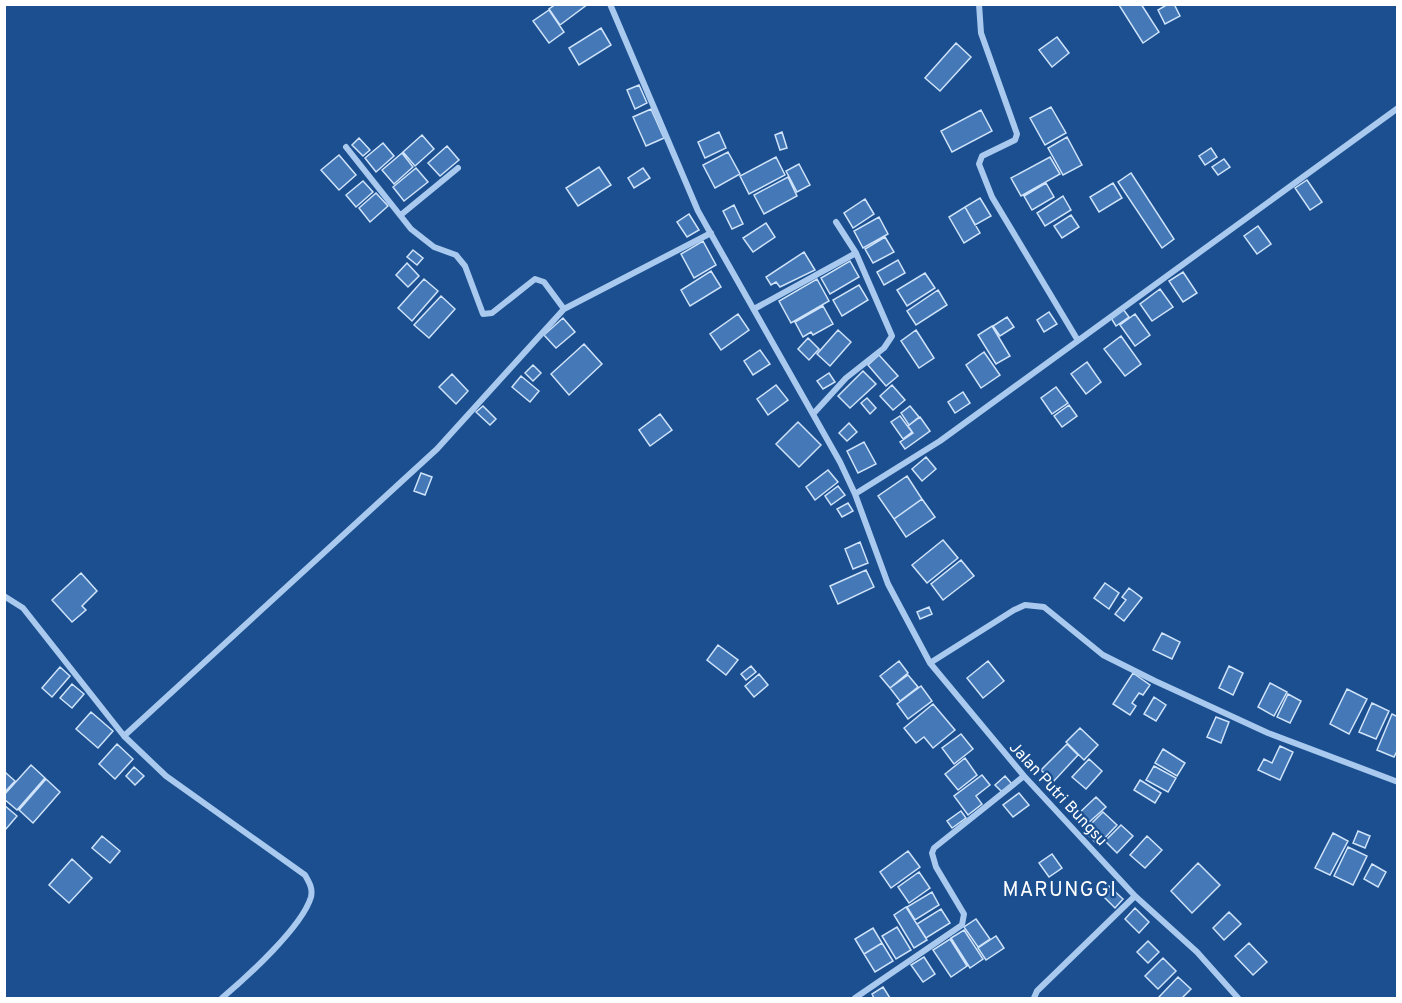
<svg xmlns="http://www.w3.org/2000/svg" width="1402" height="1003" font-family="Overpass,sans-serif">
  <rect width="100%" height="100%" fill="#1b4f8f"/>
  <!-- building -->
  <path fill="#4478b7" stroke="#cfe3fa" stroke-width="1.5" d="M556 4H588L560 25 549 9Z
    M1141 4 1159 32 1143 43 1119 5Z
    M1168 4H1174L1180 16 1165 24 1158 10Z
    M549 10 564 32 549 43 533 21Z
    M601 28 611 45 579 65 569 48Z
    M1057 37 1069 53 1052 67 1039 50Z
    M956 43 971 57 940 91 925 78Z
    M639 85 647 103 635 109 627 90Z
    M1051 107 1066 133 1045 145 1030 118Z
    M651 109 664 138 646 146 633 117Z
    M981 110 992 131 952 152 941 131Z
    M719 132 726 148 705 158 698 142Z
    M782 132 787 148 780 150 775 135Z
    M422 135 434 149 415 166 403 152Z
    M1067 137 1082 165 1063 175 1048 148Z
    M359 138 370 150 363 156 352 145Z
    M383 143 394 156 376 172 365 158Z
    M447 146 459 160 440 176 428 163Z
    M1211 148 1217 157 1205 165 1199 156Z
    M728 152 740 174 715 188 703 165Z
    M402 153 413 167 394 184 382 170Z
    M339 155 356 175 339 190 321 170Z
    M776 157 785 175 749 194 740 176Z
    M1050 157 1060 174 1021 196 1011 178Z
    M1224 159 1230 167 1218 175 1212 167Z
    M799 164 810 185 797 192 786 171Z
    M599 167 611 185 578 206 566 188Z
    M416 168 428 182 404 201 393 187Z
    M643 168 650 178 634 188 628 178Z
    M1131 173 1174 239 1162 248 1118 182Z
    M788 177 797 196 764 214 754 195Z
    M1307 180 1322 202 1310 210 1295 188Z
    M363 181 373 192 356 207 346 195Z
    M1046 183 1054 197 1032 210 1024 196Z
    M1113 183 1122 198 1099 212 1090 197Z
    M376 193 388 206 370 222 359 208Z
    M1063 196 1071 210 1045 226 1037 213Z
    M980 198 991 216 975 225 965 207Z
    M865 199 874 214 853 228 844 213Z
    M734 205 743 224 732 229 723 211Z
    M965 207 980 233 964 243 949 217Z
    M689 214 699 230 687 237 677 222Z
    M1071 215 1079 227 1062 238 1054 226Z
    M879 217 888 234 863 248 854 231Z
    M766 223 775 237 753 252 743 238Z
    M1258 226 1271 244 1257 254 1244 236Z
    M885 237 894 252 873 263 865 249Z
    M703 241 716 265 694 278 681 254Z
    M413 250 423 258 417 265 407 257Z
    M804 252 815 270 780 287 776 282 771 285 766 277Z
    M898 260 905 273 884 285 877 272Z
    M850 261 859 277 830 294 821 278Z
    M407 263 419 276 408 287 396 275Z
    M711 271 721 287 690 306 681 290Z
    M1183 272 1197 293 1183 302 1169 281Z
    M925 273 935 288 907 306 897 290Z
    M424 279 438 291 412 321 398 308Z
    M817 279 829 301 791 323 779 301Z
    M859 285 868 300 842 316 833 300Z
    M1160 289 1173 307 1152 321 1140 304Z
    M938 290 947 305 916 325 907 311Z
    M441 296 455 309 429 338 414 325Z
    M823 306 833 324 813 335 811 332 803 337 795 322Z
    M1123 309 1129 317 1116 326 1111 318Z
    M1049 312 1057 324 1044 332 1037 320Z
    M738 314 749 330 721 350 710 334Z
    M1135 314 1150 335 1135 346 1120 325Z
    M1007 317 1014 327 1000 336 993 326Z
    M563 318 575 332 556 348 544 335Z
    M992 326 1010 356 996 364 978 335Z
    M838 330 851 342 830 366 817 354Z
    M916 330 934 358 919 368 901 341Z
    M1121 336 1141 364 1125 376 1104 349Z
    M808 338 819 349 809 360 798 349Z
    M584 344 602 364 569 395 551 374Z
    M760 350 770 364 753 375 744 361Z
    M984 352 1000 375 981 388 966 365Z
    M879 355 898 376 886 386 868 365Z
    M1087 362 1101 382 1086 394 1071 374Z
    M533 365 541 373 533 381 525 373Z
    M863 371 876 384 850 408 838 396Z
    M829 373 835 382 823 389 817 381Z
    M452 374 468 391 456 404 439 387Z
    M521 376 539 391 530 402 512 387Z
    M776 385 788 400 768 415 757 399Z
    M892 385 905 400 893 410 880 396Z
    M1056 387 1068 403 1052 414 1041 398Z
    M963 392 970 403 955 413 948 402Z
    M867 398 876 408 870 414 861 403Z
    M1069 405 1077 416 1062 427 1054 416Z
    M483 406 496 419 490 425 476 412Z
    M910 406 919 417 909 425 901 413Z
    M660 414 672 430 650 446 639 430Z
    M900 416 912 432 903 439 891 422Z
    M920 417 930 431 905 449 900 442 913 433 908 426Z
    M798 422 821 445 799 467 776 444Z
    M849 423 857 432 847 441 839 433Z
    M864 442 876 464 858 473 847 451Z
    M926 457 936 469 922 481 912 469Z
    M828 470 838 482 815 500 806 487Z
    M421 473 432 477 425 495 414 491Z
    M907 476 922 499 894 519 878 496Z
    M838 486 845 495 831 505 825 496Z
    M922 499 935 517 906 537 894 519Z
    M848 503 853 511 842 517 837 509Z
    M943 540 958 558 927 583 912 565Z
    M860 542 868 563 853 569 845 549Z
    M961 560 974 576 943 600 931 584Z
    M866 570 874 587 838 604 830 586Z
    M81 573 97 591 82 606 86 610 72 622 52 600Z
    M1105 583 1119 593 1109 609 1094 598Z
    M1129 588 1142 598 1124 621 1115 614 1126 600 1122 597Z
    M929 607 932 614 920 619 917 612Z
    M1162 633 1180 642 1172 659 1153 650Z
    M718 645 738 660 726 675 707 660Z
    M899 661 908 673 890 688 880 676Z
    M988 661 1004 681 983 698 967 678Z
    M751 666 756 672 746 680 741 674Z
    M1229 666 1243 673 1233 695 1219 688Z
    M60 667 70 676 52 697 42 688Z
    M1133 673 1150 685 1143 695 1139 693 1132 703 1136 706 1130 715 1113 704Z
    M759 674 768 685 754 697 745 686Z
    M908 675 918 687 900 701 890 688Z
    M1270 683 1287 692 1274 716 1258 707Z
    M72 684 84 694 72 708 60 698Z
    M921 686 932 701 908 719 897 704Z
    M1347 689 1367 699 1349 734 1330 724Z
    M1288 694 1301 701 1290 723 1277 717Z
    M1154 697 1166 705 1156 721 1144 714Z
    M1372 703 1389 711 1376 739 1359 732Z
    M933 704 955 730 933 748 924 737 916 743 904 728Z
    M91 712 113 731 98 748 76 729Z
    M1392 714 1398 717V749L1394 757 1377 750Z
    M1216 717 1229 722 1221 743 1207 737Z
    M1080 728 1098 745 1084 760 1066 742Z
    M961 734 973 749 954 764 942 748Z
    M117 744 133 759 115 779 99 764Z
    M1067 744 1078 755 1053 782 1041 770Z
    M1280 746 1293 752 1280 780 1258 770 1264 759 1272 763Z
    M1163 749 1185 763 1177 776 1155 763Z
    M965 758 977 775 958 790 945 774Z
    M1089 759 1102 771 1086 789 1072 777Z
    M31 765 45 778 17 810 4 799V795Z
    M1154 766 1176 778 1168 792 1146 780Z
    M134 767 144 776 135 785 126 776Z
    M6 773 15 781 4 793V774Z
    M982 775 990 785 976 796 982 804 968 815 954 796Z
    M1005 776 1012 784 1003 793 995 785Z
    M46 779 60 792 33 823 19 810Z
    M1140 780 1161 793 1155 803 1134 790Z
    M1019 793 1029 805 1013 817 1003 805Z
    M1096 797 1106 807 1086 825 1077 815Z
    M4 805 17 816 6 829 4 827Z
    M961 811 966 818 952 828 947 821Z
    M1103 812 1117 825 1098 845 1084 831Z
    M1121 825 1133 836 1117 853 1105 841Z
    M1358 831 1370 836 1365 848 1353 843Z
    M1333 833 1348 841 1330 875 1315 868Z
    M102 836 120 851 110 863 92 848Z
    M1147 836 1162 850 1145 868 1130 855Z
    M1348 847 1367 856 1353 885 1334 876Z
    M908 851 920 867 891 888 880 872Z
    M1052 854 1062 868 1049 877 1039 863Z
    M72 859 92 878 69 903 49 885Z
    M1198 863 1220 885 1192 913 1171 891Z
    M1372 864 1386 872 1378 887 1364 879Z
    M919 872 930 888 909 903 898 887Z
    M1109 886 1123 899 1115 908 1101 894Z
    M932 892 939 905 915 920 907 907Z
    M906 907 927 940 914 948 894 915Z
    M1135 908 1149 922 1139 933 1125 919Z
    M941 909 950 923 926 938 917 924Z
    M1229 912 1241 924 1224 940 1213 928Z
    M976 919 990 939 978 947 964 927Z
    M897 927 911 950 896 959 882 936Z
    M873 928 882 943 864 954 855 939Z
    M964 930 983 959 970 968 951 938Z
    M996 936 1004 948 986 960 978 948Z
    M950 939 967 966 951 977 933 950Z
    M1148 941 1159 952 1148 963 1137 952Z
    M882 943 893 961 875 972 864 954Z
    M1249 943 1267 962 1253 975 1235 956Z
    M924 957 935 974 923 982 911 965Z
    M1163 958 1176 971 1158 989 1145 976Z
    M1178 977 1191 989 1182 998H1161L1159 997Z
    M883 987 890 998H874L872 994Z"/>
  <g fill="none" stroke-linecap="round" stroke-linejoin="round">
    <!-- minor -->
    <path stroke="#a9c9ee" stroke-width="6" d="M610 4 698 211 840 462 855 494 888 584 930 663 1024 776 1135 896 1197 952 1238 998
      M979 4 981 33 1017 134 1015 140 982 156 979 164 992 197 1077 339
      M346 147 411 229 434 247 456 255 465 266 483 314 492 313 535 279 544 282 564 309
      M402 214 458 168
      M754 309 856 253
      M814 413 846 378 884 348 892 336 856 253 836 222
      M855 494 940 441 1398 108
      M4 596 23 608 124 736 166 776 305 875C309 882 313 888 311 897 302 927 247 977 222 998
      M930 663 1014 610 1025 605 1044 607 1103 655 1155 681 1268 733 1398 782
      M124 736 437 449 564 309 711 233
      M855 998 962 925 964 914 936 867 932 853 934 848 1024 776
      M1034 998 1037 991 1135 896"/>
  </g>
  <g text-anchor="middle" stroke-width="4.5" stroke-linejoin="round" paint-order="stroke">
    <!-- street labels -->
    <g font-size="16" fill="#fff" stroke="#1b4f8f">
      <text transform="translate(1059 793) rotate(47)" y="6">Jalan Putri Bungsu</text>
    </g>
    <!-- quarter labels -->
    <g font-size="20" letter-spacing="1.5" fill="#fff" stroke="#1b4f8f">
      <text x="1060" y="896">MARUNGGI</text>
    </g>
  </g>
  <!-- border -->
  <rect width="1402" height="1003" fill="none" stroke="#ffffff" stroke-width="12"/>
</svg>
